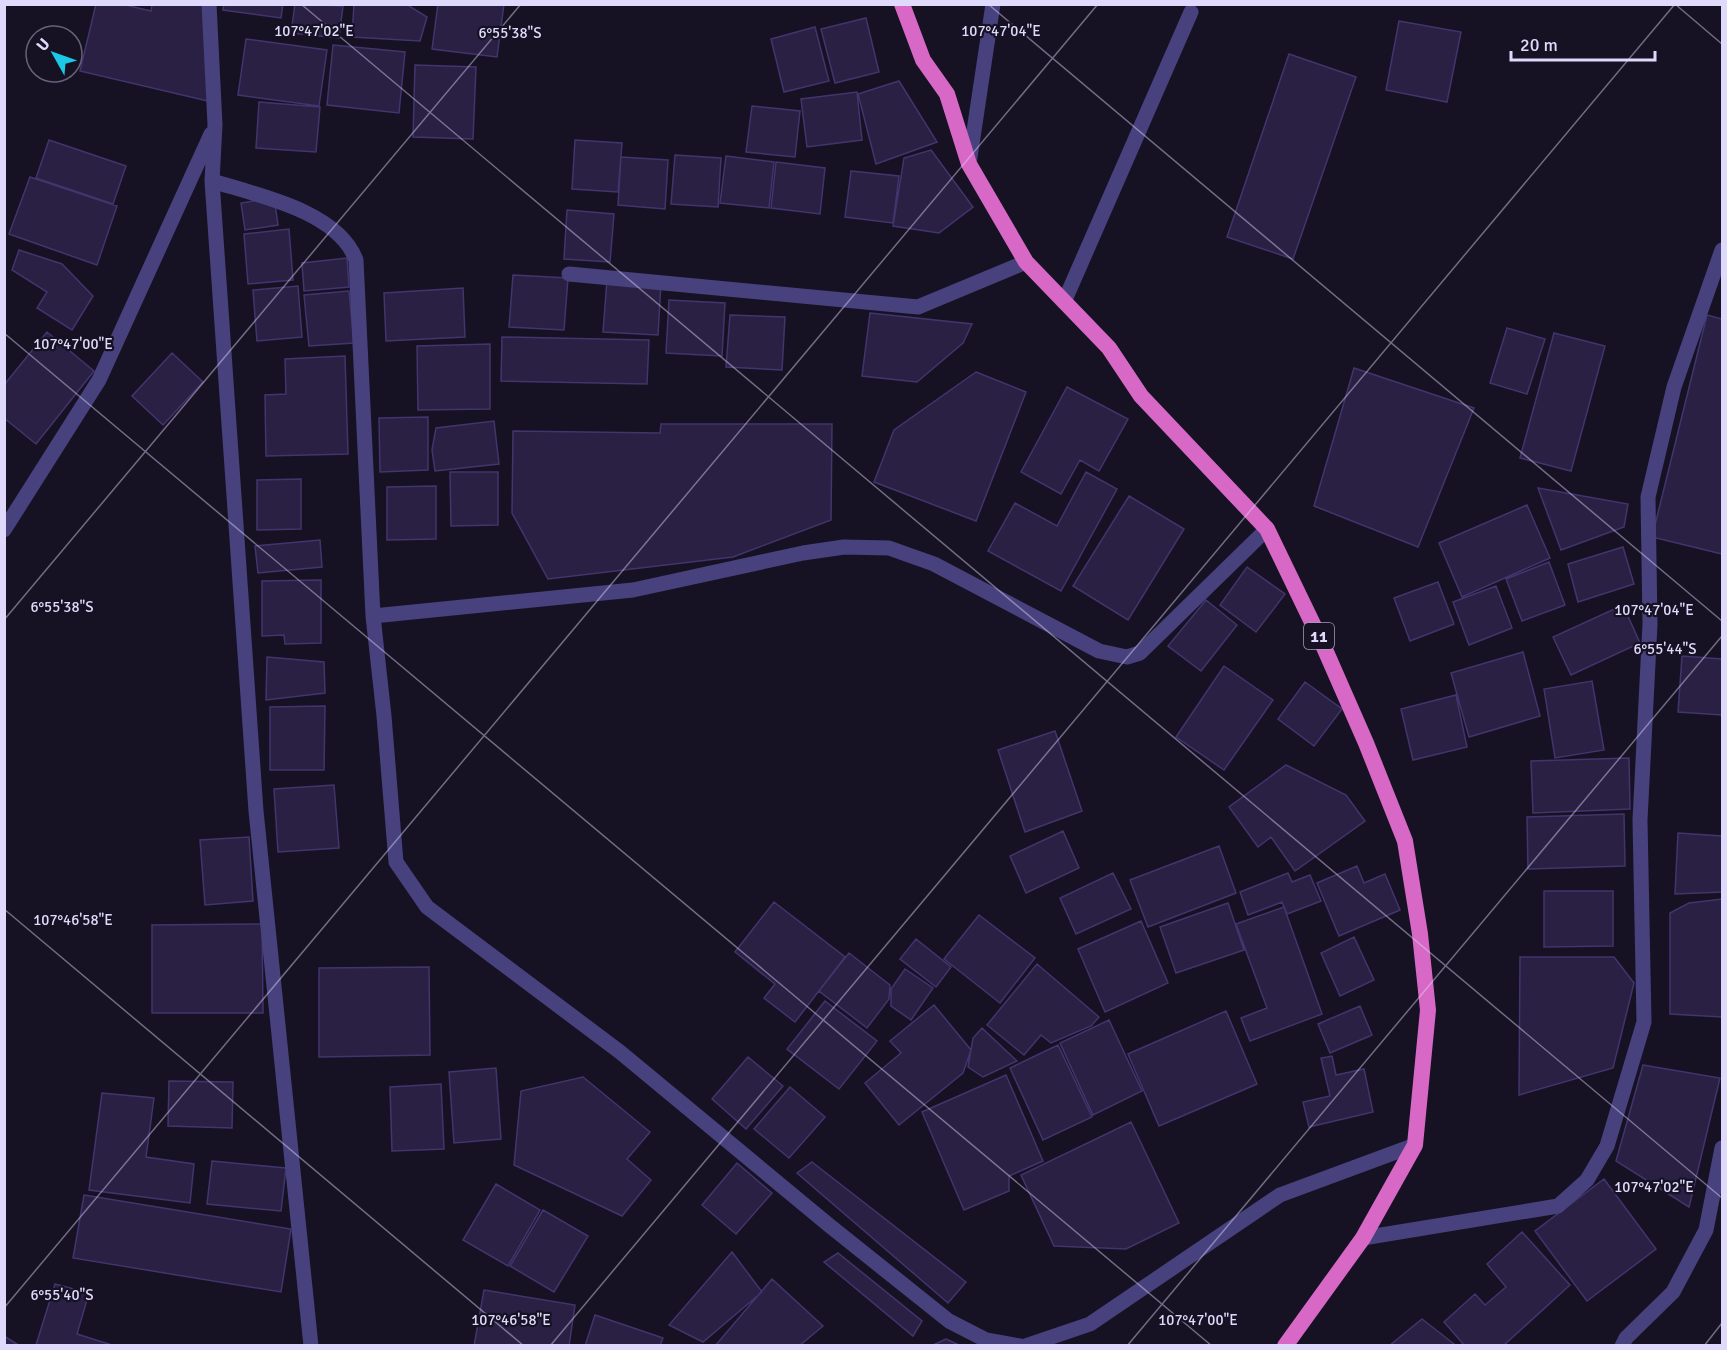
<svg xmlns="http://www.w3.org/2000/svg" width="1727" height="1350" font-family="Signika,sans-serif">
  <rect width="100%" height="100%" fill="#161224"/>
  <!-- building -->
  <path fill="#292043" stroke="#42356d" stroke-width="1.5" d="M96 4H121L151 11 152 4H207L212 102 80 71Z
    M224 4H283L281 18 223 10Z
    M295 4 343 6 339 38 291 33Z
    M354 4H406L427 17 420 41 352 37Z
    M438 4H504L497 57 432 49Z
    M866 18 879 72 835 83 821 29Z
    M1399 21 1461 32 1447 102 1386 90Z
    M815 27 829 81 784 92 771 39Z
    M246 39 327 50 319 106 238 95Z
    M333 45 405 52 399 113 327 105Z
    M1289 54 1356 77 1293 259 1227 237Z
    M415 65 476 67 473 139 413 137Z
    M899 81 937 142 876 164 858 94Z
    M857 92 862 140 807 147 801 99Z
    M259 102 320 107 316 152 256 148Z
    M752 106 800 111 795 157 746 152Z
    M49 140 126 166 113 204 36 178Z
    M575 140 622 143 618 192 572 189Z
    M931 150 973 207 939 233 893 226 904 158Z
    M675 155 721 158 718 207 671 204Z
    M726 156 774 162 769 208 720 203Z
    M621 157 668 160 665 209 618 205Z
    M776 162 825 168 820 214 771 208Z
    M851 171 899 176 893 223 845 217Z
    M30 177 117 206 97 265 9 234Z
    M266 199 275 204 278 225 245 230 241 203Z
    M567 210 614 214 610 262 564 259Z
    M289 229 293 280 248 284 244 234Z
    M19 250 62 264 93 296 72 330 37 308 47 292 12 270Z
    M347 258 349 287 304 291 302 263Z
    M513 275 568 278 564 330 509 327Z
    M607 280 661 283 658 335 603 332Z
    M298 286 302 337 257 341 253 290Z
    M463 288 465 337 386 341 384 293Z
    M349 291 354 343 309 346 304 295Z
    M669 300 725 303 722 356 666 353Z
    M870 313 972 324 963 343 917 382 862 376Z
    M730 315 785 317 782 370 726 367Z
    M1707 315 1722 319V554L1652 537Z
    M1507 328 1545 339 1527 394 1490 383Z
    M47 332 94 371 36 444 4 418V385Z
    M1554 333 1605 346 1571 471 1520 458Z
    M502 337 649 340 647 384 501 381Z
    M490 344V409L418 410 417 346Z
    M172 353 203 382 163 425 132 396Z
    M345 356 348 454 266 456 265 395 286 394 285 359Z
    M1354 368 1474 408 1418 547 1314 506Z
    M976 372 1026 392 976 521 874 482 894 430Z
    M1067 387 1128 419 1099 471 1080 460 1061 494 1021 472Z
    M428 417V470L380 472 379 418Z
    M494 421 499 464 435 471 432 450 436 428Z
    M661 424H832L831 520 733 557 548 579 512 513 513 431 660 433Z
    M450 472H498V525L451 526Z
    M1086 472 1117 489 1061 591 988 551 1015 503 1057 526Z
    M301 479V529L257 530V480Z
    M436 486V539L387 540V487Z
    M1538 488 1628 504 1624 527 1561 550Z
    M1129 496 1184 529 1128 620 1073 586Z
    M1527 505 1550 558 1462 597 1439 543Z
    M320 540 322 567 258 573 255 546Z
    M1623 547 1634 584 1578 602 1568 564Z
    M1549 562 1565 605 1522 621 1506 579Z
    M1247 567 1285 594 1256 632 1220 605Z
    M321 580V643L285 644 284 635 262 636V581Z
    M1438 582 1454 624 1410 641 1394 598Z
    M1496 586 1512 628 1469 645 1453 602Z
    M1206 600 1237 625 1201 671 1168 646Z
    M1623 605 1640 643 1571 675 1553 637Z
    M1523 652 1540 716 1469 737 1451 673Z
    M1682 656 1722 659V715L1678 712Z
    M267 657 324 662 325 693 266 700Z
    M1224 666 1273 700 1224 770 1176 737Z
    M1592 681 1604 750 1555 758 1544 689Z
    M1305 682 1342 709 1314 746 1278 719Z
    M1456 695 1467 747 1413 760 1401 709Z
    M325 706 324 770H270V707Z
    M1055 731 1082 811 1025 832 998 750Z
    M1629 758 1630 809 1533 813 1531 761Z
    M1286 765 1346 795 1365 821 1295 871 1271 837 1258 847 1229 807Z
    M334 785 339 848 278 852 274 789Z
    M1624 814 1625 866 1528 869 1527 817Z
    M1063 831 1079 868 1026 893 1010 856Z
    M1678 833 1722 836V892L1675 894Z
    M249 837 253 901 205 905 200 840Z
    M1219 846 1236 893 1148 927 1130 880Z
    M1357 866 1364 883 1385 874 1400 910 1339 936 1317 883Z
    M1113 873 1131 909 1076 934 1060 898Z
    M1288 873 1292 882 1310 875 1321 901 1287 914 1282 902 1248 915 1240 892Z
    M1544 891H1613V946L1544 947Z
    M1722 899V1017L1670 1014V913L1689 903Z
    M774 902 845 957 795 1022 764 998 775 984 735 952Z
    M1228 903 1244 950 1176 973 1160 927Z
    M1284 907 1322 1014 1250 1041 1241 1018 1267 1008 1236 924Z
    M979 915 1035 958 1000 1003 944 959Z
    M1141 921 1168 983 1105 1012 1078 949Z
    M262 924 263 1013H152V925Z
    M1354 937 1374 980 1340 996 1321 953Z
    M916 939 951 967 936 987 900 959Z
    M849 953 890 985 889 999 867 1028 819 991Z
    M1520 957H1614L1634 983 1613 1068 1519 1095Z
    M1037 964 1099 1017 1091 1026 1051 1043 1041 1035 1024 1055 987 1025Z
    M429 967 430 1055 319 1057V968Z
    M905 969 933 988 911 1020 891 1006V989Z
    M825 1001 877 1041 839 1089 787 1049Z
    M934 1005 971 1050 963 1073 899 1125 865 1083 901 1053 890 1041Z
    M1360 1006 1372 1035 1330 1053 1318 1024Z
    M1226 1011 1257 1084 1159 1126 1128 1054Z
    M1109 1020 1142 1091 1093 1115 1060 1043Z
    M982 1028 1017 1061 983 1077 968 1067 973 1038Z
    M1058 1045 1092 1117 1043 1140 1010 1068Z
    M1332 1056 1336 1075 1364 1069 1373 1112 1309 1127 1303 1102 1330 1096 1321 1058Z
    M748 1057 783 1086 746 1129 712 1099Z
    M1643 1065 1720 1078 1689 1207 1616 1161Z
    M496 1068 501 1139 454 1143 449 1072Z
    M1006 1075 1043 1161 1009 1176V1191L964 1210 922 1112Z
    M583 1077 650 1132 627 1159 651 1180 622 1216 514 1165 521 1091Z
    M169 1081 233 1082 232 1128 168 1126Z
    M441 1084 444 1149 392 1151 390 1087Z
    M790 1087 825 1117 789 1158 754 1129Z
    M102 1093 154 1098 146 1157 194 1164 190 1203 89 1190Z
    M1131 1122 1179 1223 1126 1249 1054 1246 1021 1175Z
    M212 1161 286 1168 281 1211 207 1204Z
    M812 1162 966 1282 948 1303 797 1173Z
    M737 1163 772 1193 736 1234 702 1205Z
    M1604 1179 1656 1249 1587 1301 1535 1231Z
    M496 1184 540 1210 508 1266 463 1240Z
    M84 1195 291 1229 281 1292 73 1258Z
    M543 1210 588 1236 554 1292 510 1266Z
    M1522 1232 1570 1285 1503 1346H1465L1444 1322 1475 1294 1485 1305 1506 1287 1487 1264Z
    M732 1252 762 1292 703 1342 669 1325Z
    M838 1253 922 1321 913 1336 824 1262Z
    M772 1279 823 1326 799 1346H715Z
    M55 1284 89 1293 77 1334 115 1346 36 1345Z
    M484 1290 575 1305 569 1346H474Z
    M595 1315 663 1338 660 1346H585Z
    M1422 1319 1454 1344 1456 1346H1389Z
    M4 1336 20 1346H4Z
    M946 1339 961 1346H931Z"/>
  <g fill="none" stroke-linecap="round" stroke-linejoin="round">
    <!-- service -->
    <path stroke="#47427e" stroke-width="15" d="M1064 302 1191 12"/>
    <!-- minor -->
    <path stroke="#47427e" stroke-width="15" d="M209 4 215 125 212 181 256 811 311 1346
      M969 164 993 4
      M212 181C257 195 338 211 356 260L373 616 384 716 396 862 427 907 620 1052 830 1226 949 1321 986 1340 1020 1346
      M569 274 918 307 1026 262
      M4 530 99 380 211 134
      M373 616 633 590 803 553 844 547 889 548 934 564 1099 651 1127 657 1140 653 1267 529
      M1363 1238 1558 1206 1587 1180 1607 1146 1644 1022 1640 820 1650 624 1648 497 1674 387 1722 250
      M1025 1346 1090 1324 1280 1195 1415 1145"/>
    <!-- tertiary -->
    <path stroke="#47427e" stroke-width="15" d="M1622 1346 1626 1338 1673 1292 1706 1230 1722 1148"/>
    <!-- trunk -->
    <path stroke="#d868c6" stroke-width="16" d="M902 4 923 60 947 94 969 164 1026 262 1109 348 1141 396 1267 529 1323 645 1366 743 1405 841 1420 934 1428 1010 1415 1145 1363 1238 1285 1346"/>
  </g>
  <!-- ticks -->
  <path fill="none" stroke="#dfdafb" stroke-width="1.5" stroke-opacity="0.45" d="M301 4 1722 1198M988 4 1722 621M1675 4 1722 44M4 333 1212 1346M4 620 521 4M4 909 524 1346M4 1308 1098 4M550 1346 1675 4M1127 1346 1722 636M1704 1346 1722 1323"/>
  <g text-anchor="middle" stroke-width="4.5" stroke-linejoin="round" paint-order="stroke">
    <!-- shield labels -->
    <rect fill="#161224" stroke="#a39eba" stroke-width="1.5" x="1304" y="623" width="30" height="26" rx="4.5"/>
    <g font-size="16" font-weight="bold" fill="#dfdafb">
      <text x="1319" y="642">11</text>
    </g>
  </g>
  <g font-size="15" text-anchor="middle" fill="#dfdafb" stroke="#161224" stroke-width="4.5" stroke-linejoin="round" paint-order="stroke">
    <text x="314" y="36">107°47'02"E</text>
    <text x="1001" y="36">107°47'04"E</text>
    <text x="510" y="38">6°55'38"S</text>
    <text x="73" y="349">107°47'00"E</text>
    <text x="62" y="612">6°55'38"S</text>
    <text x="1654" y="615">107°47'04"E</text>
    <text x="1665" y="654">6°55'44"S</text>
    <text x="73" y="925">107°46'58"E</text>
    <text x="1654" y="1192">107°47'02"E</text>
    <text x="62" y="1300">6°55'40"S</text>
    <text x="511" y="1325">107°46'58"E</text>
    <text x="1198" y="1325">107°47'00"E</text>
  </g>
  <!-- border -->
  <rect width="1727" height="1350" fill="none" stroke="#dfdafb" stroke-width="12"/>
  <!-- north arrow -->
  <g transform="translate(54 54) rotate(310)"><circle r="28" fill="#161224" stroke="#66627a" stroke-width="1.5"/>
  <path d="M0-4.5L10 22L0 15L-10 22Z" fill="#1bc8e5"/>
  <text y="-9" font-size="16" font-weight="bold" text-anchor="middle" fill="#dfdafb">U</text>
  </g>
  <!-- scale -->
  <path d="M1511 51v9h144v-9" fill="none" stroke="#dfdafb" stroke-width="3"/>
  <text x="1520" y="51" font-size="18" fill="#dfdafb" stroke="#161224" stroke-width="4.5" paint-order="stroke">20 m</text>
</svg>
